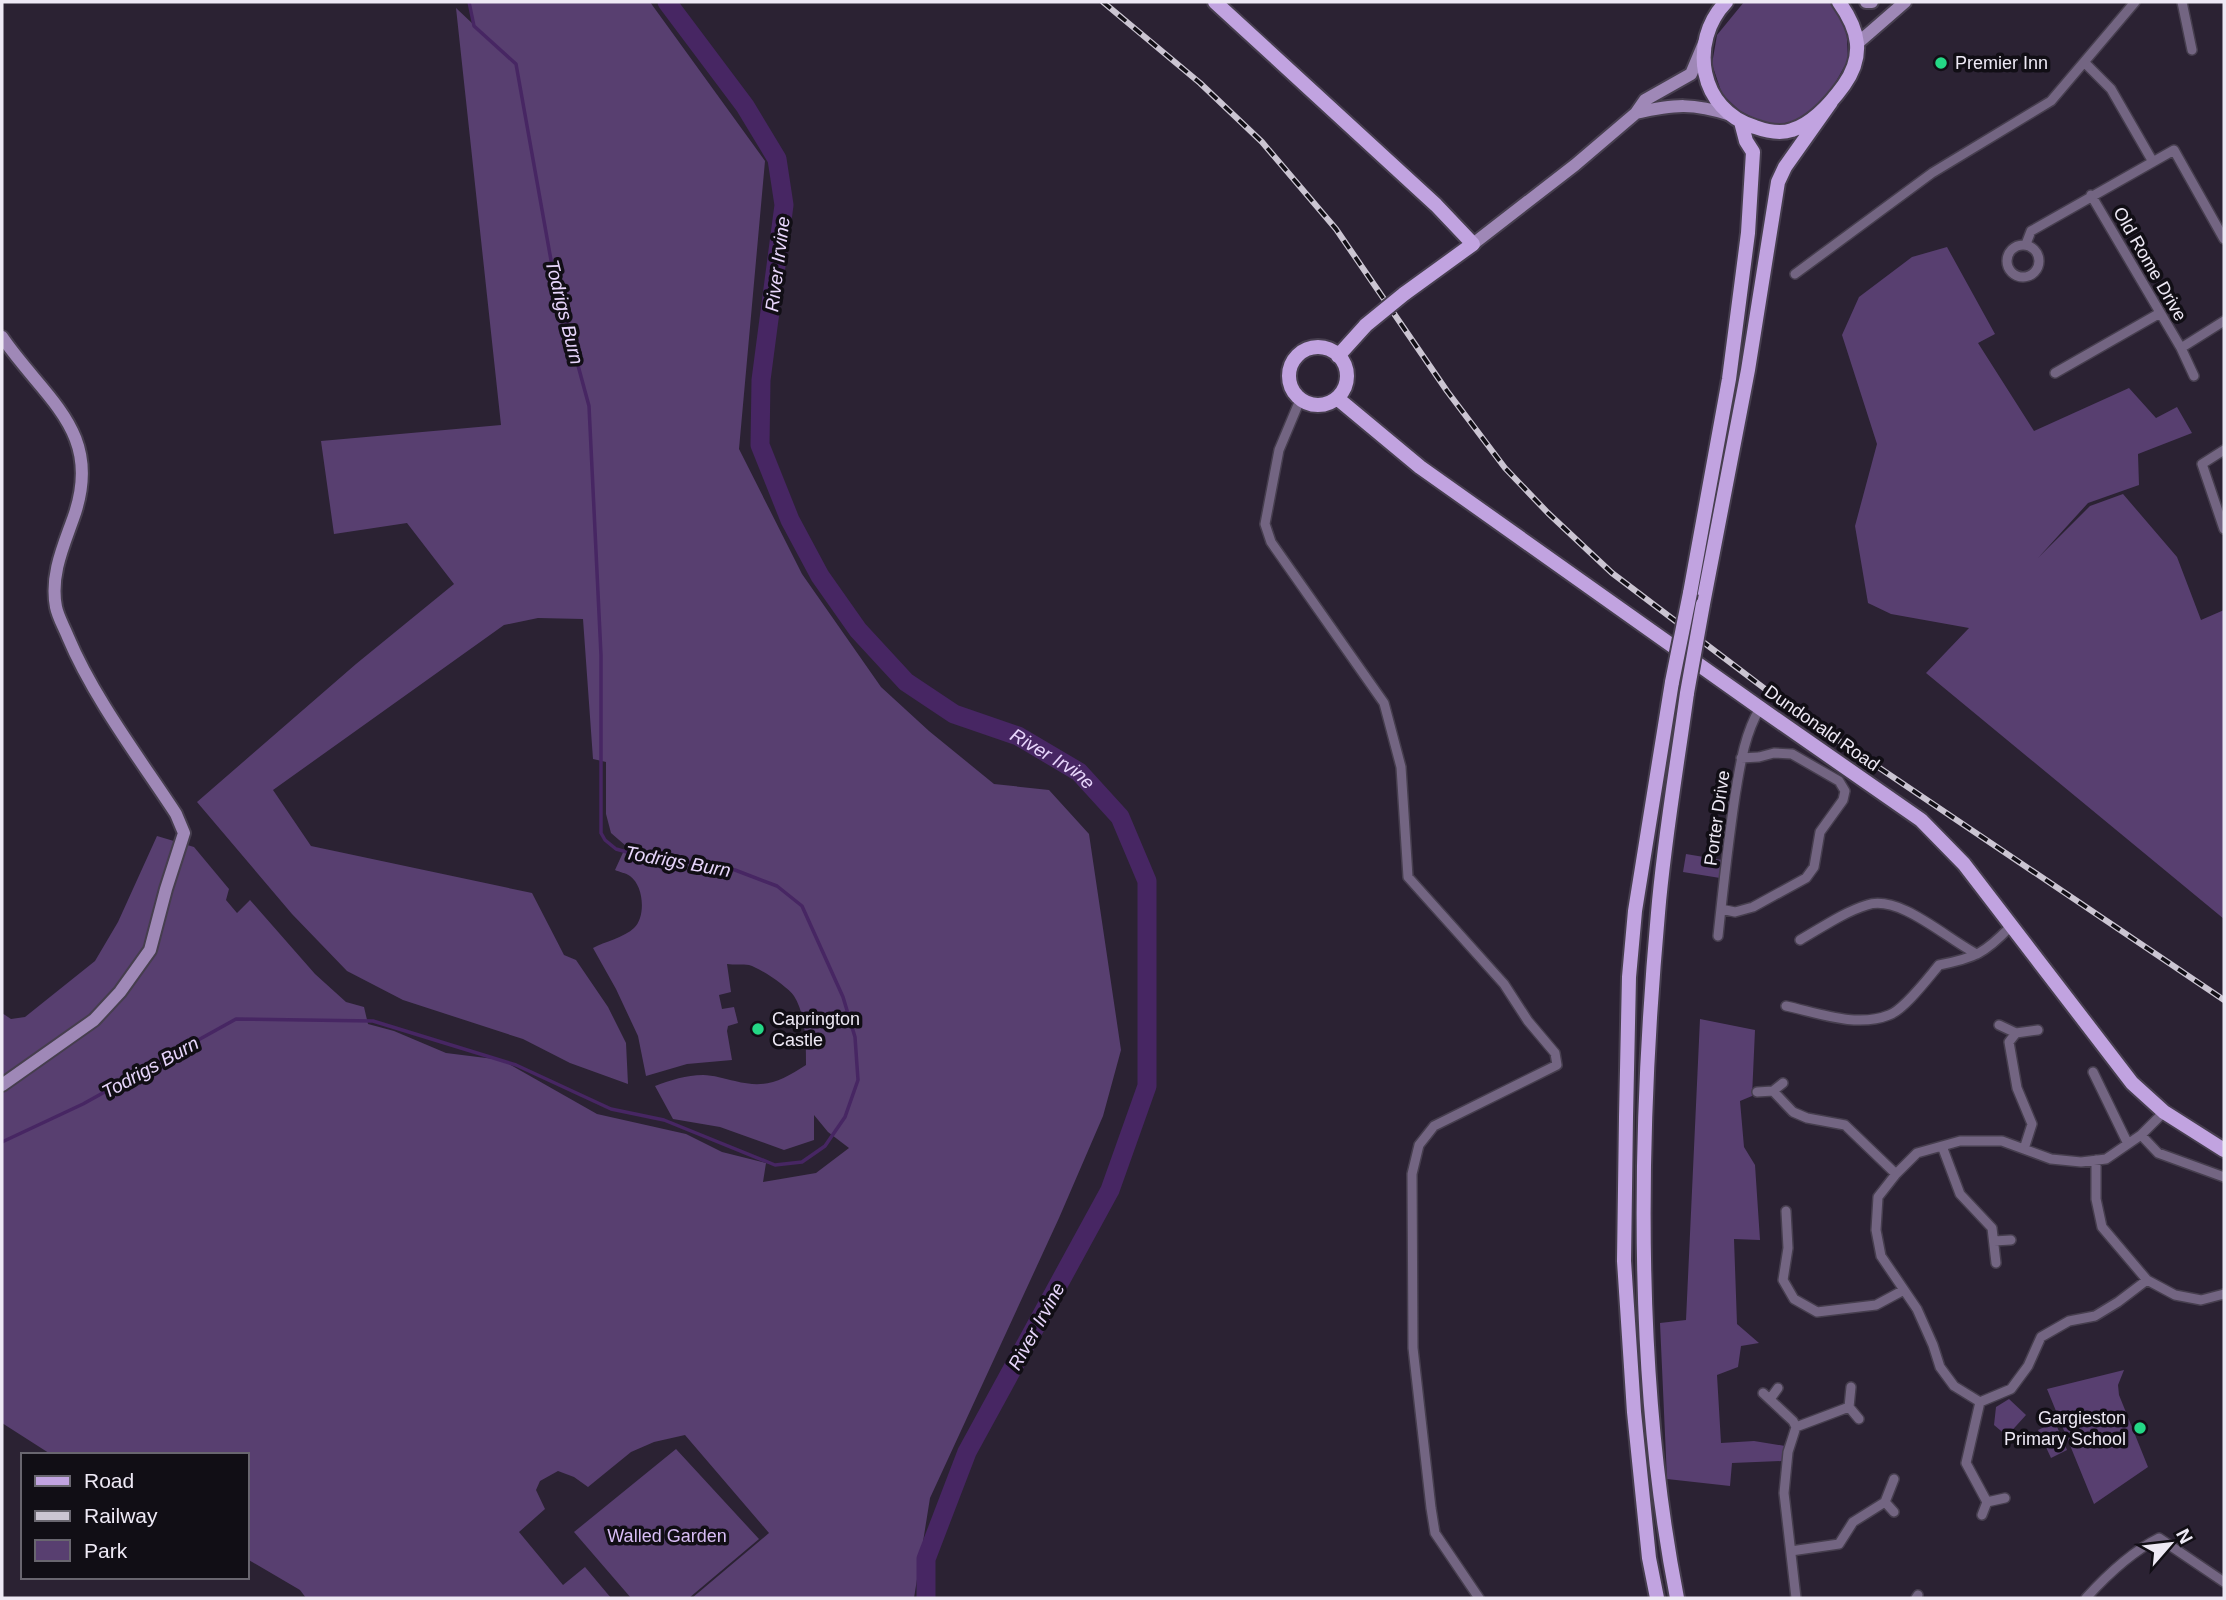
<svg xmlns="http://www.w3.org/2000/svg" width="2226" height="1600" font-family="Helvetica,sans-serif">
  <rect width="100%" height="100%" fill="#2b2233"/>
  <!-- green -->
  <path fill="#583f70" d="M469 2H650L765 161 739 449 802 574 881 687 929 731 994 784 1049 790 1089 834 1121 1050 1103 1116 1059 1218 930 1498 914 1598H692L769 1533 685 1435 654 1442 631 1452 588 1487 574 1477 558 1471 540 1481 536 1490 545 1509 519 1532 563 1585 585 1567 611 1598H306L300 1590 247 1559V1455H52L2 1423V1013L11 1019 25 1017 95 961 118 922 157 836 194 847 229 889 226 900 237 913 250 900 315 974 346 1002 364 1007 368 1024 394 1031 446 1053 502 1060 597 1114 686 1134 722 1152 766 1163 763 1182 816 1173 849 1148 828 1132 814 1115V1140L784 1150 720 1127 673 1119 655 1086C671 1080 686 1075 703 1075 713 1075 725 1079 735 1081 766 1089 781 1081 806 1065 806 1043 806 1015 794 996 788 987 760 968 749 965 743 964 734 965 727 964L731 992 719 995 722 1009 734 1007 738 1023 728 1026 727 1031 732 1060 687 1064 646 1076 638 1036 616 989 593 948C604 942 625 937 634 928 646 917 644 886 630 876 626 873 619 872 615 870L626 846 611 833 606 814V762L593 759 583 619 538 618 504 625 273 790 311 846 532 893 564 955 576 960 608 1007 626 1043 628 1084 570 1063 523 1039 403 1000 347 971 292 914 197 802 356 664 454 584 407 523 334 534 321 441 501 425 456 8 474 25Z
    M1744 2H1832L1846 19 1848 60 1829 94 1803 121 1768 125 1740 111 1722 94 1712 64 1717 35Z
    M1947 247 1995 334 1978 343 2034 431 2129 388 2156 418 2177 407 2192 433 2138 454 2139 485 2088 503 2038 558 2090 506 2123 494 2177 557 2201 620 2224 610V919L1926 673 1969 628 1891 614 1868 603 1855 526 1877 444 1842 335 1859 297 1912 257Z
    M1686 854 1722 860 1720 878 1683 872Z
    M1700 1019 1755 1030 1752 1096 1740 1101 1744 1147 1755 1165 1760 1240 1734 1239 1737 1324 1759 1343 1741 1346 1738 1367 1717 1375 1721 1443 1754 1441 1785 1446 1782 1461 1732 1463 1730 1486 1667 1479 1660 1323 1686 1320Z
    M2124 1370 2118 1385 2119 1395 2148 1467 2094 1504 2047 1389Z
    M2009 1399 2026 1415 2007 1436 1994 1425 1996 1407Z
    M2055 1422 2067 1450 2051 1458 2038 1430Z
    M676 1449 759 1539 689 1598H631L574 1532Z"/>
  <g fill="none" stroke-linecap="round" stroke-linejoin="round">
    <!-- stream -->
    <path stroke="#472663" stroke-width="3.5" d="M2 1142 83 1104 236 1019 373 1021 516 1065 611 1109 664 1120 775 1165 802 1162 825 1146 845 1117 858 1080 855 1037 843 997 802 906 777 886 735 870 699 863 659 861 616 849 605 840 601 833V655L589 406 554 277 516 64 474 26 469 2"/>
    <!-- river -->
    <path stroke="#472663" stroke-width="19" id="s1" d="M667 2 745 106 777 159 784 205 761 380 760 445 790 520 820 576 858 630 906 682 954 714 1018 736 1079 772 1120 817 1147 881V1086L1110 1190 967 1452 926 1559V1598"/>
    <defs>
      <path id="street" d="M2182 2 2192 50
        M2084 62 2111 89 2153 162
        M2091 195 2181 348 2224 321
        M2026 244 2031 231 2174 150 2224 239
        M2007 261a16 16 0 1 1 32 0a16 16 0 1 1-32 0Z
        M1795 274 1932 173 2051 101 2135 2
        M2181 348 2194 376
        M2055 373 2160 313
        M1300 400 1279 450 1265 524 1271 542 1384 703 1401 767 1408 877 1504 984 1528 1021 1555 1053 1557 1065 1434 1126 1419 1145 1412 1174 1413 1348 1431 1508 1435 1533 1479 1598
        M2224 450 2202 464 2224 529
        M1721 909 1735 912 1753 907 1806 878 1814 867 1820 832 1843 800 1845 791 1839 781 1792 754 1774 753 1759 757 1741 758
        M1718 936C1723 889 1728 843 1735 796 1740 766 1744 735 1760 708
        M1800 940C1821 928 1844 912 1867 905 1900 894 1948 940 1977 954
        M1786 1006C1818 1013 1857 1028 1889 1015 1904 1010 1928 978 1939 965 1975 958 1985 953 2010 927
        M1999 1025 2016 1033
        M2093 1072 2128 1144
        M1783 1083 1773 1091 1793 1112 1807 1118 1845 1125 1896 1174
        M1757 1092 1773 1091
        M2141 1135 2158 1153 2224 1177
        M1942 1146 1960 1194 1992 1228 1996 1263
        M2024 1149 2032 1124 2017 1088 2009 1042 2016 1033 2038 1030
        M2096 1160V1199L2102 1227 2147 1280 2175 1295 2201 1300 2224 1294
        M1786 1211 1788 1248 1783 1280 1794 1299 1817 1312 1876 1305 1904 1290
        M1994 1241 2011 1240
        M2147 1280 2118 1302 2095 1316 2069 1321 2041 1337 2028 1366 2011 1389 1980 1402 1954 1386 1940 1367 1933 1345 1917 1309 1881 1256 1876 1230 1878 1197 1896 1174 1917 1153 1960 1141H2002L2051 1159 2081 1162 2106 1159 2141 1135 2164 1112
        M1763 1393 1793 1421 1796 1427 1788 1452 1784 1493 1796 1598
        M1770 1399 1778 1388
        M1980 1402 1966 1463 1987 1502 1982 1515
        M1849 1407 1859 1419
        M1796 1427 1849 1407 1851 1387
        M1885 1502 1894 1512
        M1987 1502 2005 1498
        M1791 1551 1839 1544 1853 1522 1885 1502 1894 1479
        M1916 1598 1918 1595
        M2086 1598C2107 1575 2131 1552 2159 1538L2224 1582"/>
      <path id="secondary" d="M1866 2H1872
        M1859 42 1905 2
        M1636 113C1675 104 1693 103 1731 115
        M1473 244 1575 165 1636 113 1645 100 1691 74 1704 43
        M2 337C45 400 105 432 73 519 63 547 50 576 56 607 58 617 64 627 68 637 93 697 140 759 176 814L184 833 166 889 150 950 120 992 94 1020 2 1085"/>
      <path id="primary" d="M1215 2 1436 205 1473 244 1404 294
        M1726 2C1688 42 1699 110 1755 127 1766 131 1781 134 1792 130 1814 123 1831 103 1844 85 1865 55 1859 30 1839 2
        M1289 376a29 29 0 1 1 58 0a29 29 0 1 1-58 0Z
        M1338 356 1366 325
        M1337 398 1420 467 1760 708 1921 820 1964 864 2132 1083 2164 1112 2224 1150
        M1690 593 1729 379 1748 233 1753 152 1746 141 1741 122
        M1703 604 1748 370 1778 182 1785 167 1831 102
        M1657 1598 1649 1558 1634 1412 1624 1261 1626 1117 1629 977 1635 911 1672 682
        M1677 1598C1634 1379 1638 1135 1658 913 1664 840 1677 766 1687 693"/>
    </defs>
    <!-- street casing -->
    <use href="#street" stroke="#463e4e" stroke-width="12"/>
    <!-- secondary casing -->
    <use href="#secondary" stroke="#463e4e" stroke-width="16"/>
    <!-- primary casing -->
    <use href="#primary" stroke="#463e4e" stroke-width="18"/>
    <!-- street -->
    <use href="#street" stroke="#736582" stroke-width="9"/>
    <!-- secondary -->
    <use href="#secondary" stroke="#9f88b7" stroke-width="12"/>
    <!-- primary -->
    <use href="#primary" stroke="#c1a3e0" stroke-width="14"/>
    <defs>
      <path id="rail" d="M1103 2 1200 83 1262 142 1336 229 1447 391 1505 468 1548 513 1612 573 1789 707 2224 1000"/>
    </defs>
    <!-- rail casing -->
    <use href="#rail" stroke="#cbc5d2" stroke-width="6"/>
    <!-- rail -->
    <use href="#rail" stroke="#110e15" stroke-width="3.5" stroke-dasharray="10" stroke-linecap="butt"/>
    <defs>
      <path id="primary-bridge" d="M1366 325 1404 294
        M1672 682 1690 593
        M1687 693 1703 604"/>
    </defs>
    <!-- primary-bridge casing -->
    <use href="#primary-bridge" stroke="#463e4e" stroke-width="18" stroke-linecap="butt"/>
    <!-- primary-bridge -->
    <use href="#primary-bridge" stroke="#c1a3e0" stroke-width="14"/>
  </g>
  <!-- markers -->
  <g fill="#24d886" stroke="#110e15" stroke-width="2.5">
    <circle cx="1941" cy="63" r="7"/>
    <circle cx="758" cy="1029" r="7"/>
    <circle cx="2140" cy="1428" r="7"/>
  </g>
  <g text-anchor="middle" stroke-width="7" stroke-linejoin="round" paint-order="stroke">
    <!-- poi labels -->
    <g font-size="18" fill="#eee9f5" stroke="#110e15" text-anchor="start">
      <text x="1955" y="69">Premier Inn</text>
      <text x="772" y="1025">Caprington<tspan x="772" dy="21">Castle</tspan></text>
      <text x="2126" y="1424" text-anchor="end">Gargieston<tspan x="2126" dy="21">Primary School</tspan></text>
    </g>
    <!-- street labels -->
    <g font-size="18" fill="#eee9f5" stroke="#110e15">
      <text transform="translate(2150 264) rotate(60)" y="6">Old Rome Drive</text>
      <text transform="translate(1822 728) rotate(35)" y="6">Dundonald Road</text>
      <text transform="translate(1717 818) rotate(-82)" y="6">Porter Drive</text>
    </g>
    <!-- park labels -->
    <g font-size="18" fill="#d8bdf5" stroke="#110e15">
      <text x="667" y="1542">Walled Garden</text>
    </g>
    <!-- water labels -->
    <g font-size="19" font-style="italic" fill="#e8d6fc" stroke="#110e15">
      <text transform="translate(777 264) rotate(-83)" y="7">River Irvine</text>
      <text transform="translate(565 312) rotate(76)" y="7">Todrigs Burn</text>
      <text dy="7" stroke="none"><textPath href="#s1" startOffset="928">River Irvine</textPath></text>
      <text transform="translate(678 861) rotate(10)" y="7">Todrigs Burn</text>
      <text transform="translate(150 1067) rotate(-29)" y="7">Todrigs Burn</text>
      <text transform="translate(1036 1326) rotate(-61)" y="7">River Irvine</text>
    </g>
  </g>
  <!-- border -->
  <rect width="2226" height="1600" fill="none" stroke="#eee9f5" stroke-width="7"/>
  <!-- legend -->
  <rect x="21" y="1453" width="228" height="126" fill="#110e15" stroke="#69666f" stroke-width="2"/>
  <rect x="35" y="1476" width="35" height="10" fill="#c1a3e0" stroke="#69666f" stroke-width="2"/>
  <text x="84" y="1488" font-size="21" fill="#eee9f5">Road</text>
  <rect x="35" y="1511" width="35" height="10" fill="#cbc5d2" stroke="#69666f" stroke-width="2"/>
  <text x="84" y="1523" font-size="21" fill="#eee9f5">Railway</text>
  <rect x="35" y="1540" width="35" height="21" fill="#583f70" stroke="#69666f" stroke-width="2"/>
  <text x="84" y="1558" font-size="21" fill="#eee9f5">Park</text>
  <!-- north arrow -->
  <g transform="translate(2170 1544) rotate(62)" stroke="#110e15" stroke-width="5" paint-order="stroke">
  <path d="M0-5L12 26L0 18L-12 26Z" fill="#eee9f5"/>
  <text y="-10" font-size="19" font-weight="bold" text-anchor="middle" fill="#eee9f5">N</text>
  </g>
</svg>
